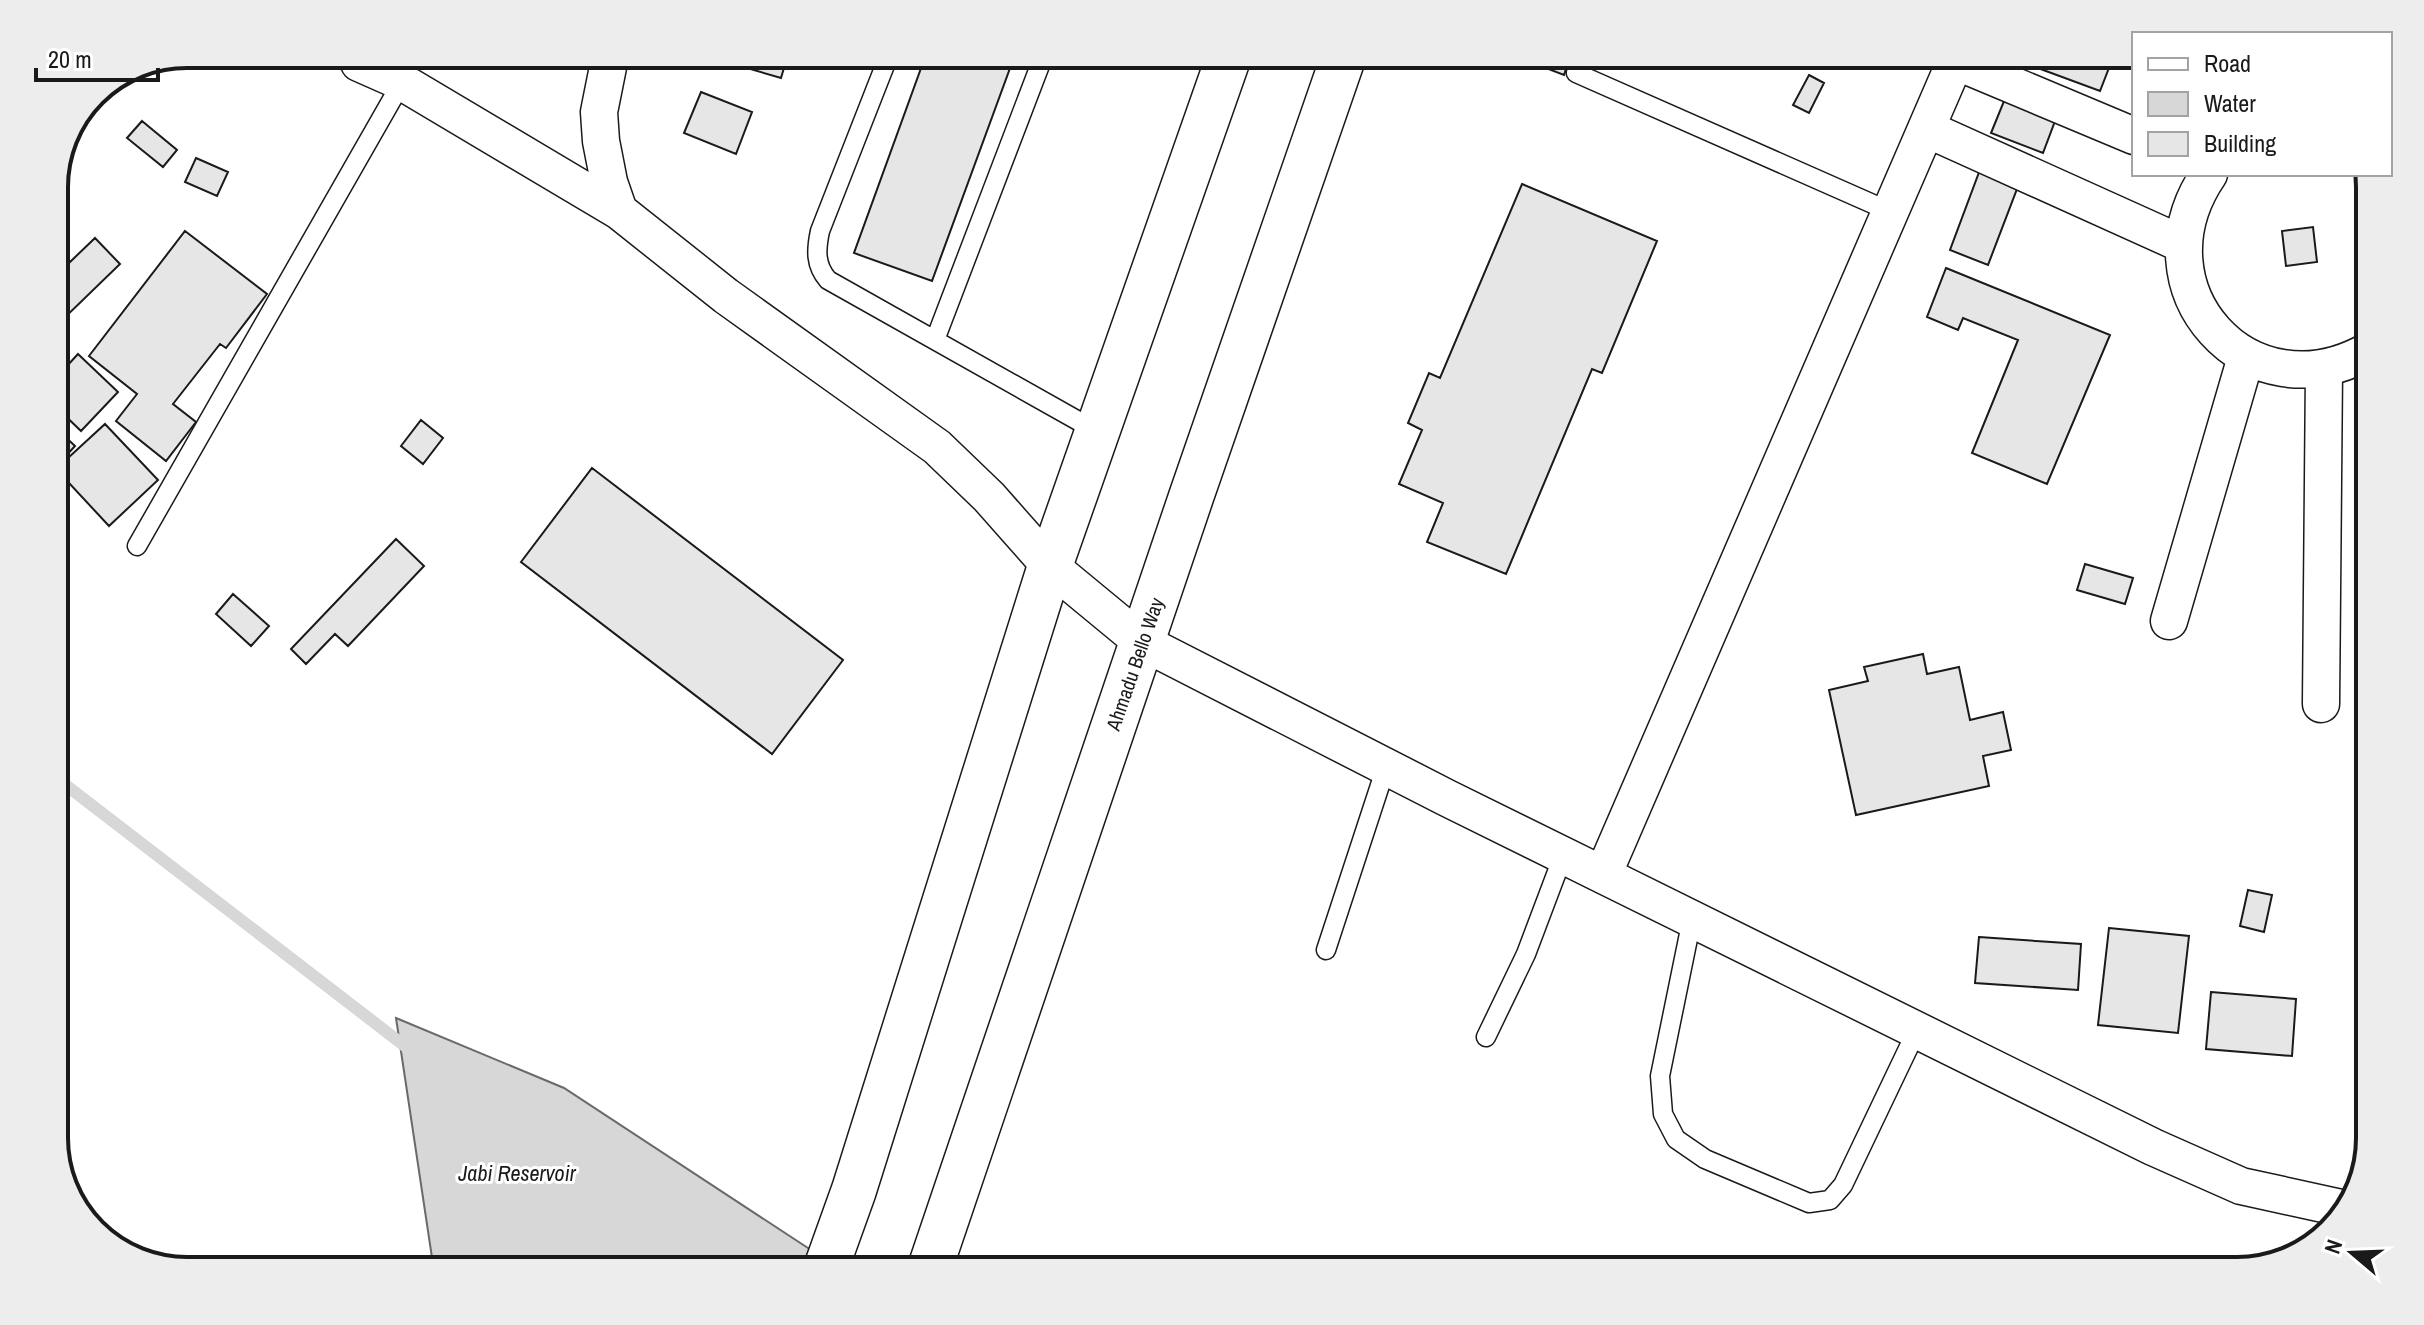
<svg xmlns="http://www.w3.org/2000/svg" width="2424" height="1325" font-family="'Archivo Narrow',sans-serif">
  <rect width="100%" height="100%" fill="#fff"/>
  <!-- water -->
  <path fill="#d7d7d7" stroke="#6a6a6a" stroke-width="2" d="M396 1018 564 1088 843 1271H434Z"/>
  <g fill="none" stroke-linecap="round" stroke-linejoin="round">
    <!-- stream -->
    <path stroke="#d7d7d7" stroke-width="12" d="M54 776 410 1050"/>
  </g>
  <!-- building -->
  <path fill="#e6e6e6" stroke="#1a1a1a" stroke-width="2" d="M2021 55H2114L2100 91 2019 61Z
    M1517 57H1570L1564 75Z
    M924 60H1013L932 281 854 253Z
    M723 61H786L781 78Z
    M1809 75 1824 83 1809 113 1793 105Z
    M701 92 752 112 736 154 684 133Z
    M2004 101 2055 121 2043 153 1991 133Z
    M142 121 177 150 163 167 127 138Z
    M196 158 228 172 217 196 185 182Z
    M1981 167 2020 181 1988 265 1950 250Z
    M1522 184 1657 241 1602 373 1592 369 1506 574 1427 542 1443 503 1399 484 1422 430 1408 423 1429 373 1440 378Z
    M2313 227 2317 262 2286 266 2282 231Z
    M185 231 267 294 226 348 220 344 173 404 196 422 166 461 116 421 137 394 89 356Z
    M95 238 120 264 54 328V249L56 247 70 262Z
    M1946 268 2110 335 2047 484 1972 453 2018 340 1963 318 1958 330 1927 317Z
    M78 354 118 392 81 431 54 405V380Z
    M421 420 443 438 423 464 401 446Z
    M105 424 158 480 109 526 56 469Z
    M55 427 75 446 55 468 54 467Z
    M592 468 843 660 772 754 521 562Z
    M396 539 424 566 348 646 335 634 306 664 291 649Z
    M2085 564 2133 578 2125 604 2077 590Z
    M233 594 269 626 251 646 216 614Z
    M1923 654 1927 674 1959 667 1970 720 2003 712 2011 750 1983 756 1989 786 1856 815 1829 690 1868 681 1864 667Z
    M2248 890 2272 895 2264 932 2240 926Z
    M2109 928 2189 936 2178 1033 2098 1025Z
    M1979 937 2081 944 2078 990 1975 983Z
    M2211 992 2296 999 2292 1056 2206 1049Z"/>
  <g fill="none" stroke-linecap="round" stroke-linejoin="round">
    <defs>
      <path id="lane" d="M887 60 820 231C816 250 815 265 828 280L1098 432
        M1576 73 1891 212
        M935 340 1042 60
        M137 546 402 82
        M1692 919 1660 1076 1663 1114 1676 1139 1705 1159 1809 1203 1830 1200 1843 1185 1917 1030
        M1326 950 1386 767
        M1486 1037 1526 954 1563 856"/>
      <path id="street" d="M1955 61 2134 136
        M609 62 599 112 601 141 609 182 619 211 726 296 937 447 989 497 1050 566 1142 642 1447 798 1603 875 1958 55
        M359 63 402 82 619 211
        M1927 129 2182 244
        M2209 174C2131 288 2249 420 2370 350
        M2169 621 2246 357
        M2321 704 2324 369
        M1603 875 2153 1147 2241 1186 2346 1209"/>
      <path id="primary" d="M825 1271 854 1190 1050 566 1228 59
        M929 1271 1191 497 1343 58"/>
    </defs>
    <!-- lane casing -->
    <use href="#lane" stroke="#1a1a1a" stroke-width="21"/>
    <!-- street casing -->
    <use href="#street" stroke="#1a1a1a" stroke-width="39"/>
    <!-- primary casing -->
    <use href="#primary" stroke="#1a1a1a" stroke-width="47"/>
    <!-- lane -->
    <use href="#lane" stroke="#fff" stroke-width="18"/>
    <!-- street -->
    <use href="#street" stroke="#fff" stroke-width="36"/>
    <!-- primary -->
    <use href="#primary" stroke="#fff" stroke-width="44"/>
  </g>
  <g text-anchor="middle" stroke-width="6" stroke-linejoin="round" paint-order="stroke">
    <!-- street labels -->
    <g font-size="20" fill="#1a1a1a" stroke="#fff">
      <text transform="translate(1135 664) rotate(-71)" y="7">Ahmadu Bello Way</text>
    </g>
    <!-- water labels -->
    <g font-size="22" font-style="italic" fill="#1a1a1a" stroke="#fff">
      <text x="517" y="1181">Jabi Reservoir</text>
    </g>
  </g>
  <!-- crop -->
  <path d="M0 0H2424V1325H0ZM187 68H2237A119 119 0 0 1 2356 187V1138A119 119 0 0 1 2237 1257H187A119 119 0 0 1 68 1138V187A119 119 0 0 1 187 68Z" fill="#ededed" fill-rule="evenodd"/>
  <path fill="none" stroke="#1a1a1a" stroke-width="4" d="M187 68H2237A119 119 0 0 1 2356 187V1138A119 119 0 0 1 2237 1257H187A119 119 0 0 1 68 1138V187A119 119 0 0 1 187 68Z"/>
  <!-- legend -->
  <rect x="2132" y="32" width="260" height="144" fill="#ffffff" stroke="#a3a3a3" stroke-width="2"/>
  <rect x="2148" y="58" width="40" height="12" fill="#ffffff" stroke="#a3a3a3" stroke-width="2"/>
  <text x="2204" y="72" font-size="24" fill="#1a1a1a">Road</text>
  <rect x="2148" y="92" width="40" height="24" fill="#d7d7d7" stroke="#a3a3a3" stroke-width="2"/>
  <text x="2204" y="112" font-size="24" fill="#1a1a1a">Water</text>
  <rect x="2148" y="132" width="40" height="24" fill="#e6e6e6" stroke="#a3a3a3" stroke-width="2"/>
  <text x="2204" y="152" font-size="24" fill="#1a1a1a">Building</text>
  <!-- north arrow -->
  <g transform="translate(2352 1253) rotate(289)" stroke="#ffffff" stroke-width="6" paint-order="stroke">
  <path d="M0-6L14 30L0 20L-14 30Z" fill="#1a1a1a"/>
  <text y="-12" font-size="22" font-weight="bold" text-anchor="middle" fill="#1a1a1a">N</text>
  </g>
  <!-- scale -->
  <path d="M36 68v12h122v-12" fill="none" stroke="#1a1a1a" stroke-width="4"/>
  <text x="48" y="68" font-size="24" fill="#1a1a1a" stroke="#ffffff" stroke-width="6" paint-order="stroke">20 m</text>
</svg>
